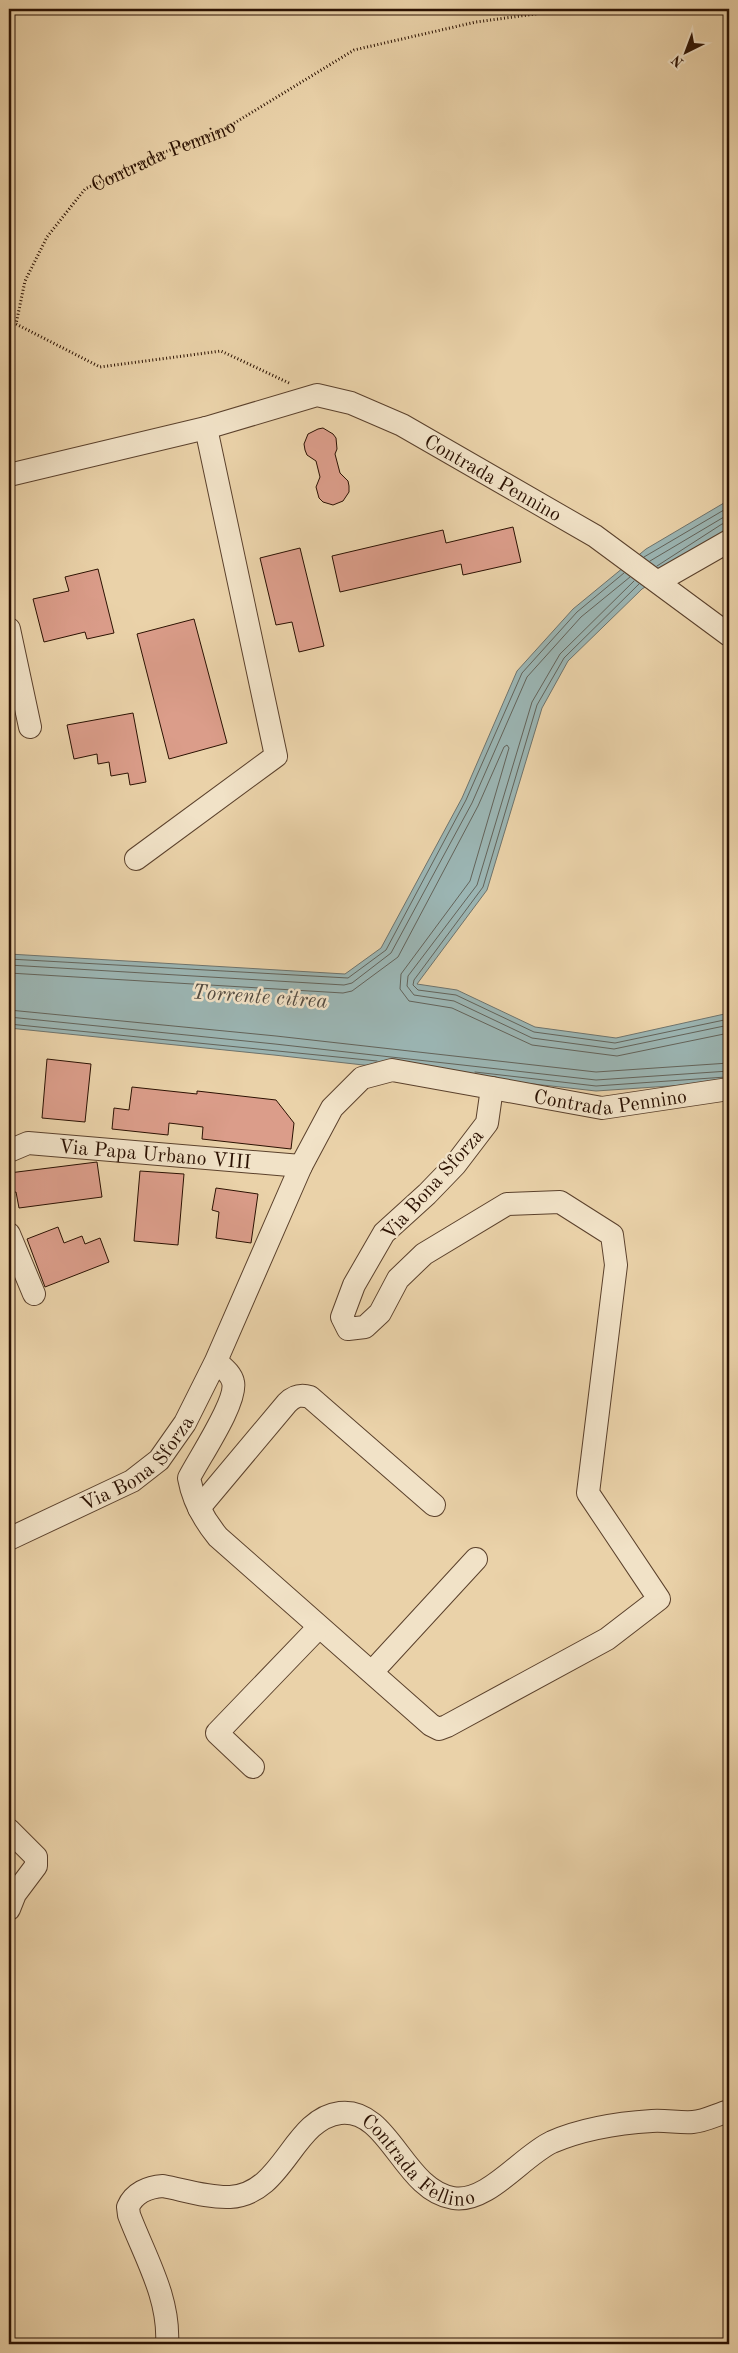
<svg xmlns="http://www.w3.org/2000/svg" width="738" height="2353" font-family="'Old Standard TT',serif">
  <rect width="100%" height="100%" fill="#ead2a9"/>
  <filter id="stains"><feTurbulence type="fractalNoise" baseFrequency=".004" numOctaves="4"/><feColorMatrix values="0 0 0 0 .2 0 0 0 0 .09 0 0 0 0 .02 0 0 0 .5 -.17"/></filter>
  <radialGradient id="worn" r=".72"><stop offset=".6" stop-color="#630" stop-opacity="0"/><stop offset="1" stop-color="#630" stop-opacity=".3"/></radialGradient>
  <!-- water -->
  <path fill="#9bb5b3" stroke="#6e736c" d="M729 500V533L642 589 568 661 542 708 487 890 417 984 457 990 535 1027 616 1038 729 1013V1082L596 1091 274 1055 9 1028V954L345 974 381 948 462 798 517 671 573 609 646 549Z"/>
  <g fill="none" stroke-linecap="round" stroke-linejoin="round">
    <!-- shore -->
    <path stroke="#63635a" stroke-width="1" d="M644 557 729 507
      M650 561 729 514
      M657 566 722 524 729 523
      M634 581 560 654 532 702 477 885 408 976 407 986 414 995 454 1001 532 1038 614 1049 729 1025
      M639 584 564 658 537 705 483 887 414 980 413 985 418 990 456 995 534 1032 615 1043 729 1019
      M9 959 348 978 386 950 466 800 522 673 577 612 624 573
      M9 965 344 985 352 983 391 953 472 803 527 677 581 617 630 577
      M9 973 343 993 352 991 398 957 478 806 504 747 507 745 509 748 470 881 401 974 400 989 409 1001 452 1008 532 1045 617 1056 729 1033
      M9 1010 276 1036 596 1072 729 1063
      M9 1017 275 1044 596 1080 729 1071
      M9 1024 377 1061
      M475 1072 596 1086 726 1077"/>
  </g>
  <!-- building -->
  <path fill="#db9d8a" stroke="#2b1102" d="M323 428 333 434 336 438 337 449 335 454 340 473 348 481 349 486V492L343 501 333 505 323 502 319 498 316 487 320 477 316 461 307 455 305 450 304 444 308 434 318 429Z
    M513 527 521 562 463 575 461 564 340 592 332 556 443 530 446 543Z
    M300 548 324 646 299 652 292 622 276 625 260 558Z
    M98 569 114 633 87 639 85 632 44 642 33 599 69 591 65 577Z
    M194 619 227 743 169 759 137 634Z
    M133 713 146 782 130 785 128 773 111 776 109 762 98 764 97 754 74 759 67 725Z
    M47 1059 91 1064 85 1122 42 1118Z
    M132 1087 197 1094V1091L276 1100 294 1123 291 1149 202 1139 203 1127 169 1123 168 1135 112 1129 114 1108 129 1110Z
    M97 1162 102 1197 19 1208 16 1192 9 1193V1173Z
    M140 1171 184 1174 178 1245 134 1241Z
    M216 1188 258 1194 251 1243 216 1238 219 1212 212 1210Z
    M58 1227 64 1243 82 1236 85 1244 100 1238 109 1262 45 1287 27 1239Z"/>
  <g fill="none" stroke-linecap="round" stroke-linejoin="round">
    <defs>
      <g id="minor">
        <path id="s2" d="M9 475 206 428 317 395 351 403 402 425 595 536 729 635"/>
        <path d="M659 581 729 541"/>
        <path d="M9 629 30 727"/>
        <path d="M136 859 276 756 206 428"/>
        <path id="s3" d="M492 1088 602 1108 729 1089"/>
        <path id="s4" d="M9 1151 28 1143 301 1166"/>
        <path d="M9 1234 34 1294"/>
        <path d="M199 1508 287 1403C294 1396 300 1394 310 1397L434 1505"/>
        <path id="s5" d="M9 1539 132 1481 159 1460 185 1423 216 1361 301 1166 332 1108 362 1078 392 1070 492 1088 487 1123 455 1165 427 1194 384 1233 354 1285 342 1317 348 1329 365 1327 380 1313 398 1279 424 1254 507 1204 560 1202 612 1235 616 1265 588 1493 659 1599 607 1639 447 1726 439 1729 431 1725 218 1537C204 1520 193 1500 189 1478 199 1458 238 1401 233 1382 231 1373 222 1367 216 1361"/>
        <path d="M372 1672 476 1559"/>
        <path d="M253 1767 217 1733 319 1627"/>
        <path d="M9 1830 36 1857V1866L15 1894 9 1909"/>
        <path id="s6" d="M167 2344C170 2298 145 2257 129 2215L128 2207C134 2193 148 2187 163 2186 184 2190 208 2198 230 2197 284 2194 292 2119 340 2113 389 2107 403 2190 453 2198 487 2204 522 2156 552 2142 582 2129 620 2123 652 2121 665 2120 680 2123 693 2122 705 2121 718 2114 729 2111"/>
      </g>
    </defs>
    <!-- minor casing -->
    <use href="#minor" stroke="#5b412c" stroke-width="24"/>
    <!-- path -->
    <path stroke="#2b1102" stroke-width="3" stroke-dasharray="1 2.5" stroke-linecap="butt" id="s1" d="M289 383 221 351 100 367 16 324 25 281 47 237 85 189 162 153 223 130 354 50 476 22 572 9"/>
    <!-- minor -->
    <use href="#minor" stroke="#f1e2c7" stroke-width="22"/>
  </g>
  <g text-anchor="middle" stroke-width="5" stroke-linejoin="round" paint-order="stroke">
    <!-- street labels -->
    <g font-size="20" fill="#2b1102" stroke="#f1e2c7">
      <text dy="7" stroke="none"><textPath href="#s1" startOffset="531">Contrada Pennino</textPath></text>
      <text dy="7" stroke="none"><textPath href="#s2" startOffset="514">Contrada Pennino</textPath></text>
      <text dy="7" stroke="none"><textPath href="#s3" startOffset="120">Contrada Pennino</textPath></text>
      <text dy="7" stroke="none"><textPath href="#s4" startOffset="148">Via Papa Urbano VIII</textPath></text>
      <text transform="translate(432 1184) rotate(-48)" y="7">Via Bona Sforza</text>
      <text dy="7" stroke="none"><textPath href="#s5" startOffset="151">Via Bona Sforza</textPath></text>
      <text dy="7" stroke="none"><textPath href="#s6" startOffset="495">Contrada Fellino</textPath></text>
    </g>
    <!-- water labels -->
    <g font-size="21" font-style="italic" fill="#524a40" stroke="#f1e2c7">
      <text transform="translate(260 996) rotate(4)" y="7">Torrente citrea</text>
    </g>
  </g>
  <!-- margin -->
  <rect width="738" height="2353" fill="none" stroke="#ead2a9" stroke-width="30"/>
  <rect x="10" y="10" width="718" height="2333" fill="none" stroke="#2b1102" stroke-width="2.5"/>
  <rect x="15" y="15" width="708" height="2323" fill="none" stroke="#2b1102"/>
  <!-- north arrow -->
  <g transform="translate(686 52) rotate(222)" stroke="#f1e2c7" stroke-width="4" paint-order="stroke">
  <path d="M0-4L9 19L0 12L-9 19Z" fill="#2b1102"/>
  <text y="-8" font-size="14" font-weight="bold" text-anchor="middle" fill="#2b1102">N</text>
  </g>
  <rect width="100%" height="100%" filter="url(#stains)"/>
  <rect width="100%" height="100%" fill="url(#worn)"/>
</svg>
